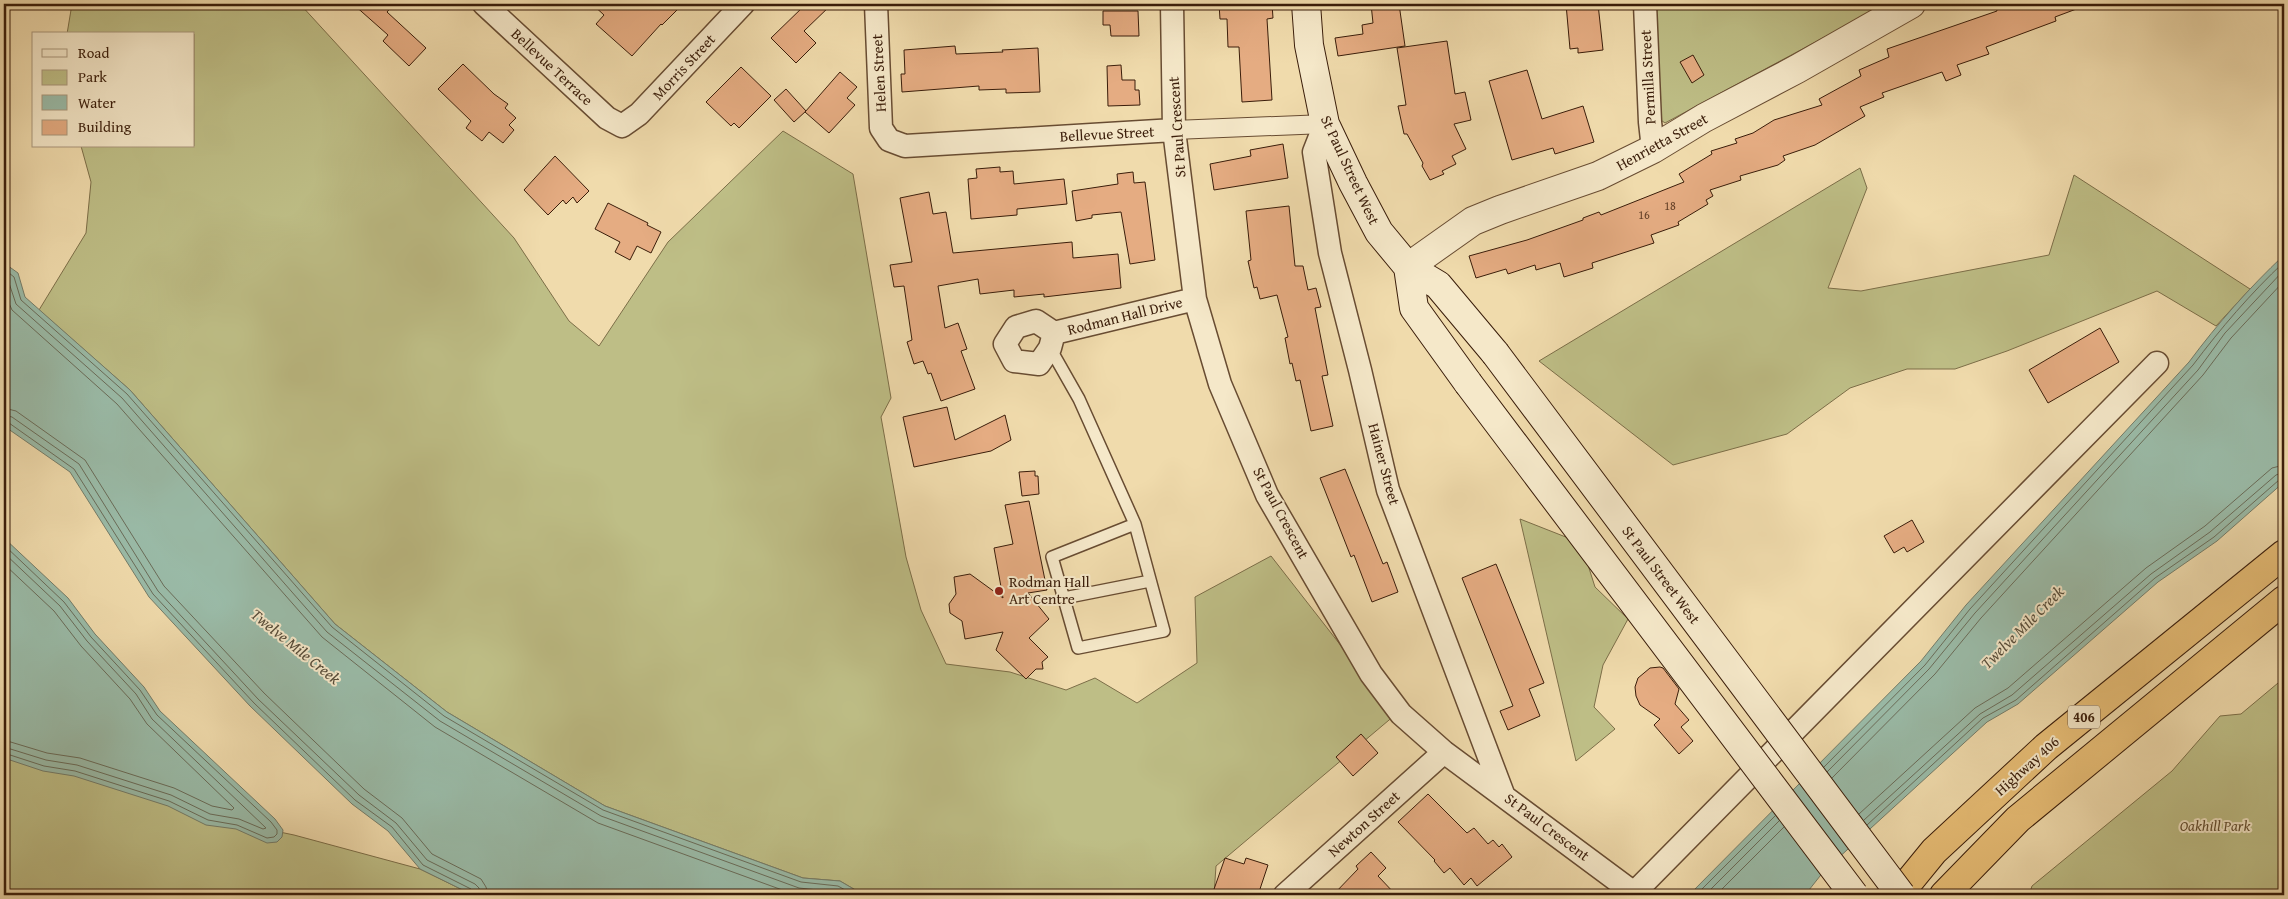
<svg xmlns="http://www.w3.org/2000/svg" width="2288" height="899" font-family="'Gentium Book Plus',serif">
  <rect width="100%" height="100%" fill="#f0dbac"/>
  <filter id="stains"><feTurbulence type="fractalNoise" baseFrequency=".004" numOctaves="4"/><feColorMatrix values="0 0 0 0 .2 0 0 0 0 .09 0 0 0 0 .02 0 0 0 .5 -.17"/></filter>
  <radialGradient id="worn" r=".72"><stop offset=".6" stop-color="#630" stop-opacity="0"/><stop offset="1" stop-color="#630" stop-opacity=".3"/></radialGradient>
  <!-- green -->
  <path fill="#bebe86" stroke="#7c6e48" d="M72 4H300L514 238 569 321 599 346 668 242 783 131 853 174 891 398 881 417 906 557 921 610 946 664 1010 672 1066 690 1095 678 1137 703 1197 663 1195 597 1271 556 1395 715 1216 866 1214 895H864L840 881 803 878 605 806 447 712 335 624 130 390 39 310 86 233 91 182 81 146H194V34H67Z
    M1653 4H1886L1665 123 1658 118Z
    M1860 168 1867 188 1828 288 1861 291 2049 255 2074 175 2250 289 2216 326 2157 291 2007 351 1955 369H1907L1850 388 1787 434 1673 465 1539 361Z
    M1520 519 1581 543 1595 587 1628 619 1603 665 1594 707 1615 729 1576 761Z
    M2284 678V895H2029L2032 886 2172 771 2220 716 2241 714Z
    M4 745 198 815 294 835 420 869 473 895H4Z"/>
  <!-- water -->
  <path fill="#9abba8" stroke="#747c69" d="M2284 255V482L2217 541 2158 582 2018 704 1987 722 1824 871 1805 895H1689L1921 661 1966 605 2189 362C2218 323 2249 288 2284 255Z
    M4 263 18 273 25 297 130 390 335 624 447 712 605 806 803 878 840 881 864 895H473L420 869 388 831 352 804 250 706 149 597 70 472 4 426Z
    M4 538 68 598 95 634 144 687 160 711 275 819 283 830 282 837 277 842 267 843 236 829 206 825 168 806 74 776 43 771 4 758Z"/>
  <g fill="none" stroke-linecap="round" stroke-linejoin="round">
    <!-- shore -->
    <path stroke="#6a6c59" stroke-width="1" d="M4 269 14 277 21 300 127 394 332 627 444 716 603 810 801 882 838 886 854 895
      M4 277 8 280 16 304 122 398 327 632 440 721 601 816 799 888 836 892 842 895
      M4 292 12 310 117 404 322 637 435 727 598 823 796 895
      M4 408 16 411 85 460 164 586 264 693 364 789 402 818 432 854 481 879 486 887 488 895
      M4 415 12 417 79 464 158 591 258 699 359 795 396 823 427 860 475 884 479 888 480 895
      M4 422 9 423 74 469 153 594 254 703 355 800 392 827 423 865 471 889 474 895
      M4 545 64 602 91 637 140 690 157 715 271 822 277 830V834L274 837 267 838 237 825 208 820 169 801 75 771 44 766 4 753
      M4 553 60 606 87 641 136 694 152 719 266 828 263 829 239 819 210 814 171 795 77 765 46 760 4 747
      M4 564 54 611 81 646 130 699 147 724 234 808 232 810 212 806 174 788 80 758 47 753 4 740
      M1824 767 1925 665 1970 609 2193 365C2221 328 2250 294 2284 262
      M1827 772 1929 669 1975 613 2198 370 2225 333 2284 270
      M1832 778 1935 674 1981 618 2203 375 2231 338 2284 281
      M1859 814 1975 708 2008 688 2146 568 2205 526 2272 468 2284 465
      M1864 820 1980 714 2012 695 2151 574 2210 532 2276 475 2284 472
      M1867 825 1983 718 2016 700 2155 578 2214 537 2279 480 2284 479
      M1696 895 1775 816
      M1705 895 1779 821
      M1716 895 1784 827"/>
  </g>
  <!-- building -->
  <path fill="#e5ac82" stroke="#3a1d0a" d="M353 4H394L387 12 426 48 409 66 383 41 388 35Z
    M592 4H683L662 25 661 24 632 56 596 24 604 15Z
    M806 4H832L804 31 816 43 796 63 771 38Z
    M1219 4H1272L1273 18 1267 19 1272 100 1242 102 1239 47H1228L1227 19H1220Z
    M1371 4H1399L1405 46 1338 56 1335 38 1363 34 1362 25 1373 23Z
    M1566 4H1598L1603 50 1578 53V48L1570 49Z
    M2004 4 2087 5 2055 17 2056 21 1986 47 1989 54 1957 65 1961 75 1946 81 1942 72 1882 93 1884 97 1860 107 1865 116 1815 145 1783 156 1785 160 1778 165 1740 176 1741 180 1710 190 1713 196 1706 200 1708 204 1678 222 1679 225 1651 235 1654 243 1592 263 1593 268 1564 277 1560 263 1536 270 1535 265 1508 274 1506 269 1476 278 1469 256 1527 240 1583 220V218L1599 212 1601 215 1684 182 1679 174 1712 154 1711 151 1737 143 1735 139 1753 133 1774 120 1822 105 1819 99 1861 76 1859 70 1889 57 1887 49 1997 11 1996 7Z
    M1103 11H1138L1139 36H1111L1110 25H1103Z
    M1447 41 1455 94 1465 92 1471 120 1454 124 1466 149 1452 156 1456 164 1442 171 1444 174 1430 180 1422 166 1423 163 1407 134H1404L1398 106 1406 105 1397 48Z
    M955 46 956 54 1003 52 1002 50 1038 48 1040 92 1006 93V89L979 90V86L902 92 901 74H905L904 50Z
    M1693 55 1704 75 1692 83 1680 62Z
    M463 64 494 94 508 104 505 108 516 118 509 125 514 130 503 143 489 132 482 141 466 128 471 121 438 89Z
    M1121 65 1122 80H1135V90H1139L1140 105 1108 106 1107 66Z
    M741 67 771 96 739 128 734 123 731 126 706 102Z
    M1527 70 1542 119 1583 106 1594 142 1555 154 1553 148 1512 160 1489 81Z
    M840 72 857 87 847 98 855 105 829 133 805 112Z
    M786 89 806 111 794 122 774 100Z
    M1283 144 1288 178 1214 190 1210 164 1251 156 1250 150Z
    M555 156 589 191 577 203 573 197 566 204 563 200 548 215 524 190Z
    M1000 167V172L1013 171 1014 184 1064 179 1067 204 1017 209V215L971 219 968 179 977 178 976 169Z
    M1133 172 1134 183 1145 182 1155 260 1130 264 1121 212 1092 215V218L1076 221 1072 191 1118 184 1117 174Z
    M929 192 933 214 946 212 953 253 1072 242 1073 258 1118 254 1121 288 1044 297V294L1014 297V290L980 294 978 279 938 286 945 328 958 323 967 349 961 351 975 389 941 401 931 373 928 374 923 361 914 364 907 342 912 340 904 286 894 287 890 265 912 262 900 198Z
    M608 203 648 223 647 225 661 232 651 253 637 246 630 260 615 252 620 242 595 229Z
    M1289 206 1295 266H1303L1308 290 1316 288 1321 307 1315 308 1328 375 1322 376 1333 426 1311 431 1300 380 1296 381 1292 363 1290 364 1285 338 1288 337 1277 295 1260 299 1257 287 1254 288 1248 261 1251 260 1246 211Z
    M2100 328 2119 362 2048 403 2029 370Z
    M947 407 955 440 1005 415 1011 440 991 451 914 467 903 417Z
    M1345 469 1383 564 1387 562 1398 592 1372 602 1354 555 1351 557 1320 478Z
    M1035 471V476H1038L1039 494 1022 496 1019 472Z
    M1029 501 1047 590 1028 593 1049 619 1029 638 1048 657 1042 662 1043 669H1036L1026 679 996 650 1003 632 965 639 962 621 950 613 949 604 956 594 954 577 970 574 1003 598 994 548 1013 544 1005 505Z
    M1912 520 1924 542 1907 552 1904 547 1894 553 1884 536Z
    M1496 564 1544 683 1529 689 1540 716 1508 730 1500 711 1513 706 1462 578Z
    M1660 667 1663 668 1679 689 1675 704 1689 720 1681 727 1693 741 1679 754 1654 725 1660 719 1640 705 1636 696 1635 687 1638 678 1650 668Z
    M1361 734 1378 753 1353 776 1336 757Z
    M1428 794 1467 833 1474 828 1488 844 1493 840 1499 847 1502 844 1512 857 1477 886 1471 878 1464 885 1450 868 1444 873 1434 861 1435 860 1398 822Z
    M1371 852 1386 868 1378 876 1396 895H1333L1358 869 1356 866Z
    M1225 858 1244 864 1246 858 1268 865 1258 895H1223L1213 892Z"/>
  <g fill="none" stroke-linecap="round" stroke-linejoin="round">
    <defs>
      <path id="service" d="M1050 348 1079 399 1135 524 1052 557 1078 648 1164 631 1135 524
        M1064 598 1150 581"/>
      <path id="pedestrian" d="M1174 130 1325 124"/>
      <path id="minor" d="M484 4 607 118 622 126 639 114 743 4
        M876 4 881 128 889 140 905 146 1174 130
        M1172 4 1174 130 1195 299 1220 384 1267 495 1371 674 1401 714 1444 752 1634 893 2157 363
        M1645 4 1650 122 1653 149
        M1325 124 1314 152 1330 253 1360 370 1388 490 1503 794
        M1054 333 1050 348 1039 364 1014 361 1005 344 1016 327 1036 321 1054 333 1195 299
        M1285 895 1444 752"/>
      <path id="tertiary" d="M1408 267 1473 221 1500 210 1598 176 1653 149 1704 118 1797 69 1911 4"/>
      <path id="secondary" d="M1306 4 1309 45 1325 124 1353 183 1379 232 1408 267 1438 285 1495 353
        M1408 267 1414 308 1468 383"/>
      <path id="motorway" d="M1898 895 1934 851 2046 747 2284 554
        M1944 895 2018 819 2284 600"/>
    </defs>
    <!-- service casing -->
    <use href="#service" stroke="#684c32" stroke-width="14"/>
    <!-- pedestrian casing -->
    <use href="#pedestrian" stroke="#684c32" stroke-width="20"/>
    <!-- minor casing -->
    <use href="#minor" stroke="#684c32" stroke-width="25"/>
    <!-- tertiary casing -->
    <use href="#tertiary" stroke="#684c32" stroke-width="30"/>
    <!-- secondary casing -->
    <use href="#secondary" stroke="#3a1d0a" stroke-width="30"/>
    <!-- motorway casing -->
    <use href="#motorway" stroke="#3a1d0a" stroke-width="30"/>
    <!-- service -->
    <use href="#service" stroke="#f5e8c9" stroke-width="11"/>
    <!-- pedestrian -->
    <use href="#pedestrian" stroke="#f5e8c9" stroke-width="18"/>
    <!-- minor -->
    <use href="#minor" stroke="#f5e8c9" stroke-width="22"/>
    <!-- tertiary -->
    <use href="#tertiary" stroke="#f5e8c9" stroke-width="28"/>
    <!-- secondary -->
    <use href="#secondary" stroke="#f5e8c9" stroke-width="28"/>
    <!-- motorway -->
    <use href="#motorway" stroke="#e8be76" stroke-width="28"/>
    <defs>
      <path id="secondary-bridge" d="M1495 353 1901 895
        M1468 383 1854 895"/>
    </defs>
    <!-- secondary-bridge casing -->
    <use href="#secondary-bridge" stroke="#3a1d0a" stroke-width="30" stroke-linecap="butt"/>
    <!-- secondary-bridge -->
    <use href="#secondary-bridge" stroke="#f5e8c9" stroke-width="28"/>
  </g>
  <!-- markers -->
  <circle fill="#8f2418" stroke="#f5e8c9" stroke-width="2" cx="999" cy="591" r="5"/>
  <g text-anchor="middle" stroke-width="4" stroke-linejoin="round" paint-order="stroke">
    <!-- number labels -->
    <g font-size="12" fill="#654128">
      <text x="1670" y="210">18</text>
      <text x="1644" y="219">16</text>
    </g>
    <!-- shield labels -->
    <rect fill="#f5e8c9" stroke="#725a43" stroke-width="1" x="2068" y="705.5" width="32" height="23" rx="4"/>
    <g font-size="14" font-weight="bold" fill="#3a1d0a">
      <text x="2084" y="722">406</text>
    </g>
    <!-- street labels -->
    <g font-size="15" fill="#3a1d0a" stroke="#f5e8c9">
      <text transform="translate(552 67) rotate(43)" y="5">Bellevue Terrace</text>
      <text transform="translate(684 67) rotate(-47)" y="5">Morris Street</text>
      <text transform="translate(879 73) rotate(-93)" y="5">Helen Street</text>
      <text transform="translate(1648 77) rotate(-93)" y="5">Permilla Street</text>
      <text transform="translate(1177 127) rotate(-94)" y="5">St Paul Crescent</text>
      <text transform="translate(1107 134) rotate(-3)" y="5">Bellevue Street</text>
      <text transform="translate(1662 142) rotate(-29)" y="5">Henrietta Street</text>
      <text transform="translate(1350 170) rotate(65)" y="5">St Paul Street West</text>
      <text transform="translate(1125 316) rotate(-14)" y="5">Rodman Hall Drive</text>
      <text transform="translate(1384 464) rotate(75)" y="5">Hainer Street</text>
      <text transform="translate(1281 513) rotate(62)" y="5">St Paul Crescent</text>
      <text transform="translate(1661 575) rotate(53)" y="5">St Paul Street West</text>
      <text transform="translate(2027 766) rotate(-42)" y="5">Highway 406</text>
      <text transform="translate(1364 824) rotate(-42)" y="5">Newton Street</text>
      <text transform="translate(1547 827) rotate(37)" y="5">St Paul Crescent</text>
    </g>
    <!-- poi labels -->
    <g font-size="15" fill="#3a1d0a" stroke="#f5e8c9" text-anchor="start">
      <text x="1009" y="587">Rodman Hall<tspan x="1009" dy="17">Art Centre</tspan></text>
    </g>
    <!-- park labels -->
    <g font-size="15" font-style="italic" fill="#624d2f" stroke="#f5e8c9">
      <text x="2215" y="831">Oakhill Park</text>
    </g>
    <!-- water labels -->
    <g font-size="16" font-style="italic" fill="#574c39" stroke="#f5e8c9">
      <text transform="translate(2022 627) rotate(-45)" y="6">Twelve Mile Creek</text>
      <text transform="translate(296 646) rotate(39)" y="6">Twelve Mile Creek</text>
    </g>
  </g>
  <!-- margin -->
  <rect width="2288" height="899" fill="none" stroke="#f0dbac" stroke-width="20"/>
  <rect x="5" y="5" width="2278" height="889" fill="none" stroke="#3a1d0a" stroke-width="2.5"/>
  <rect x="10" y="10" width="2268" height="879" fill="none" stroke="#3a1d0a"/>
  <!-- legend -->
  <rect x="32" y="32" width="162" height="115" fill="#f5e8c9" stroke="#aa977d"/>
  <rect x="42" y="49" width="25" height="8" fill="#f5e8c9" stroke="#aa977d"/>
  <text x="78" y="58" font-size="15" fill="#3a1d0a">Road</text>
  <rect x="42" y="70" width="25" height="15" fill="#bebe86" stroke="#aa977d"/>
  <text x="78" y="82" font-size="15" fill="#3a1d0a">Park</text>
  <rect x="42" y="95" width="25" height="15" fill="#9abba8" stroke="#aa977d"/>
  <text x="78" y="108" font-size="15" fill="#3a1d0a">Water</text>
  <rect x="42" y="120" width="25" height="15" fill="#e5ac82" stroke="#aa977d"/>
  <text x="78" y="132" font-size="15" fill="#3a1d0a">Building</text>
  <rect width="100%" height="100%" filter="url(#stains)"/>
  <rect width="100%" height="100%" fill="url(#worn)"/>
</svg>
